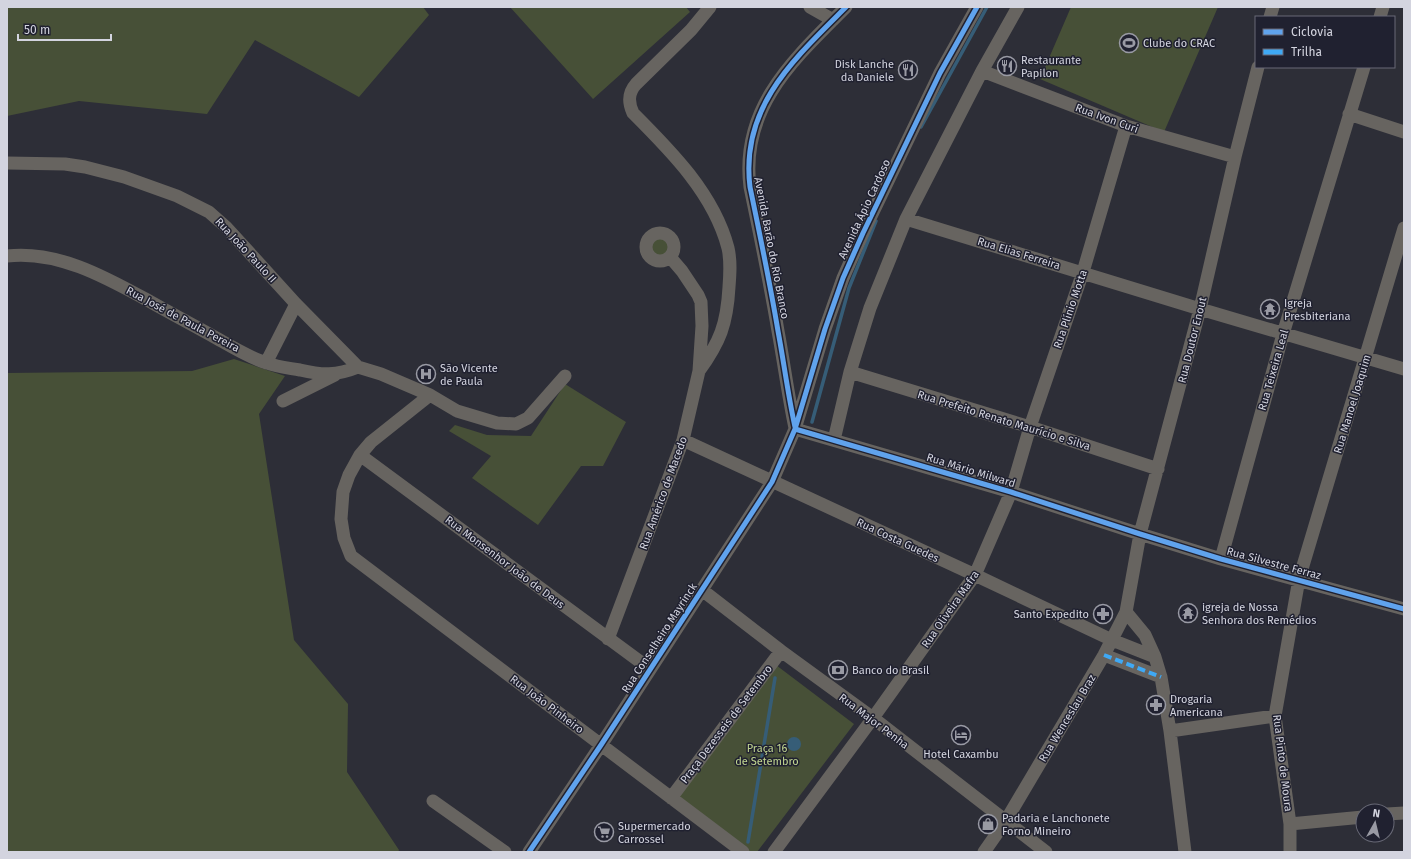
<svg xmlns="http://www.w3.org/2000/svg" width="1411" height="859" font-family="'Fira Sans',sans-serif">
  <rect width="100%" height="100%" fill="#2d2e37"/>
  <!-- green -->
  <path fill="#475037" d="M7 7H423L429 15 359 97 255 40 207 114 79 101 7 116Z
    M510 7H686L690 12 593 99Z
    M1071 7H1218L1164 132 1040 79Z
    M649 247a11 11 0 1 1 22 0a11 11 0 1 1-22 0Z
    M234 359 285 376 259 414 294 640 348 704 347 772 399 850 398 852H7V373L192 371Z
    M565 384 626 422 603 466H581L538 525 472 478 491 456 449 431 455 425 487 435 531 436Z
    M772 662 854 724 757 852H747L674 793Z"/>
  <!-- water -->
  <path fill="#365d77" d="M787 744a7 7 0 1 1 14 0a7 7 0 1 1-14 0Z"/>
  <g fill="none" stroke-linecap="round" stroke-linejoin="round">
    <!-- stream -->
    <path stroke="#365d77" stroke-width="3.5" d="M921 127 987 7
      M812 422 849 288 876 221
      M748 842 775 678"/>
    <!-- minor -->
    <path stroke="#676460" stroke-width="13" d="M810 7 833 20
      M1270 17 1273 7
      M1380 17 1383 7
      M982 71 1126 126 1235 157
      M1349 114 1404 132
      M7 163 65 164 85 167 124 177 177 196 209 212 226 227 296 304 358 367 381 374 430 395 457 411 497 423 516 424 528 418 565 376
      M906 219 1200 309 1404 369
      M646 247a14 14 0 1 1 28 0a14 14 0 1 1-28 0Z
      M7 256C58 250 107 278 149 301 172 314 195 326 218 339 232 347 252 359 267 363 277 367 289 368 300 370 322 375 336 376 358 367
      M266 363 296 304
      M699 371C720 342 727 324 729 287 730 274 731 261 728 248 714 194 671 151 633 113 628 102 628 93 636 84L691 30 710 7
      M850 372 1030 427 1158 469
      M430 395 371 442 360 455 349 475 343 492 341 519 344 538 351 556 743 852
      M283 401 335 375
      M795 428C788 395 784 363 778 331 770 283 760 235 750 187 740 107 794 59 846 7
      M795 429 1011 492 1140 534 1221 559 1404 609
      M683 440 975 575 1112 640 1155 657
      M834 440 850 372 870 308 906 219 982 71 1018 7
      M360 455 650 669
      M1221 559 1283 334 1364 67
      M702 590 781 651 873 718 1046 852
      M1126 612 1145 635 1155 657 1161 677 1170 731 1185 852
      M608 639 683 440 699 371 702 326 701 302 698 295 682 271 670 257
      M1104 655 1161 677
      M1170 731 1275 716
      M671 798 781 651
      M433 801 505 852
      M1387 814 1404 813
      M1290 824 1363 817
      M529 852 601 745 772 482 795 429 825 329 843 278 863 233 940 73 977 7
      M774 852 873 718 975 575 1011 492 1030 427 1083 272 1126 126
      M984 852 1005 822 1104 655 1126 612 1140 534 1200 309 1235 157 1258 67
      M1290 852V824L1275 716 1299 579 1404 228"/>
    <!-- quiet -->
    <path stroke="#3fa9f5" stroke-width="4" stroke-dasharray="8 4" stroke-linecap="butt" d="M1104 655 1161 677"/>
    <defs>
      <path id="cycleway" d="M795 427C788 395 784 363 778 331 770 283 760 235 750 187 740 107 794 59 846 7
        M795 429 1011 492 1140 534 1221 559 1404 609
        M529 852 601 745 772 482 795 429 825 329 843 278 863 233 940 73 977 7"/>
    </defs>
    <!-- cycleway casing -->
    <use href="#cycleway" stroke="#202130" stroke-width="8"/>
    <!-- cycleway -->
    <use href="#cycleway" stroke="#60a3ed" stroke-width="5"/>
  </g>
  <!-- icons -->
  <defs>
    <symbol id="stadium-ring" viewBox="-11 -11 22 22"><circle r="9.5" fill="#202130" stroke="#999aa4" stroke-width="1.5"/><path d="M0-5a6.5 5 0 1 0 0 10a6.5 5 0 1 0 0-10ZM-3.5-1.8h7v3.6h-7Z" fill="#999aa4"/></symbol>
    <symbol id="restaurant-ring" viewBox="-11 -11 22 22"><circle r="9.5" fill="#202130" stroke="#999aa4" stroke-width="1.5"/><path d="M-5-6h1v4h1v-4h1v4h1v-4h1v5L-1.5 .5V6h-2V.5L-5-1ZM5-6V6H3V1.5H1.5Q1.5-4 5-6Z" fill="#999aa4"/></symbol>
    <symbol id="temple-ring" viewBox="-11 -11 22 22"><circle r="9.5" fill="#202130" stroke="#999aa4" stroke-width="1.5"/><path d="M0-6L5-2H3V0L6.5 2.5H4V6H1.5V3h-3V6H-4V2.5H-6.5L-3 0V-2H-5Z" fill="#999aa4"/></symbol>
    <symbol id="hospital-ring" viewBox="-11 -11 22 22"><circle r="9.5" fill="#202130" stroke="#999aa4" stroke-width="1.5"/><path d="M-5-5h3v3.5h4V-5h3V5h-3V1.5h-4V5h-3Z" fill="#999aa4"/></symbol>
    <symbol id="pharmacy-ring" viewBox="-11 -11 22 22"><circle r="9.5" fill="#202130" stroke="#999aa4" stroke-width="1.5"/><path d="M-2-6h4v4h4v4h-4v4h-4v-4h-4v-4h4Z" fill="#999aa4"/></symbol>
    <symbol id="bank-ring" viewBox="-11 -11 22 22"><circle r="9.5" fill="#202130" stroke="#999aa4" stroke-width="1.5"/><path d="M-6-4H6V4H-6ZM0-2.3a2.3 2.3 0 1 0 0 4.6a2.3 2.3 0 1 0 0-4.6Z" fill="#999aa4"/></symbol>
    <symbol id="hotel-ring" viewBox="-11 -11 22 22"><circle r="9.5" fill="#202130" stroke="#999aa4" stroke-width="1.5"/><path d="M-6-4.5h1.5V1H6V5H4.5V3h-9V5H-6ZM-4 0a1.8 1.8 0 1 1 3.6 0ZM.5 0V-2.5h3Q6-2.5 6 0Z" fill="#999aa4"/></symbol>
    <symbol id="shop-ring" viewBox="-11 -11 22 22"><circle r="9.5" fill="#202130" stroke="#999aa4" stroke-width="1.5"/><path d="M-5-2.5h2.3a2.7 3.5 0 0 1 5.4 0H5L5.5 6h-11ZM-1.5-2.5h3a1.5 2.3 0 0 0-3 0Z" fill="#999aa4"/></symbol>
    <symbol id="supermarket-ring" viewBox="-11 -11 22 22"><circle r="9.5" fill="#202130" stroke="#999aa4" stroke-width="1.5"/><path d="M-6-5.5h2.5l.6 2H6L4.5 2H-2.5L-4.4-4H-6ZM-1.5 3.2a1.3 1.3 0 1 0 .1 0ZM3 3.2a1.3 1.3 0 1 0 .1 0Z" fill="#999aa4"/></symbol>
  </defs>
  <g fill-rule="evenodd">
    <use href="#stadium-ring" x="1118" y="32" width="22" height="22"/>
    <use href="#restaurant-ring" x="996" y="55" width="22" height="22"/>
    <use href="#restaurant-ring" x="897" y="59" width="22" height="22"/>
    <use href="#temple-ring" x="1259" y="298" width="22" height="22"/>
    <use href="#hospital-ring" x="415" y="363" width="22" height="22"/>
    <use href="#temple-ring" x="1177" y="602" width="22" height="22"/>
    <use href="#pharmacy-ring" x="1092" y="603" width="22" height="22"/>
    <use href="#bank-ring" x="827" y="659" width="22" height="22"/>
    <use href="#pharmacy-ring" x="1145" y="694" width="22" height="22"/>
    <use href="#hotel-ring" x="950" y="724" width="22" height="22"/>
    <use href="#shop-ring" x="977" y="813" width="22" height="22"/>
    <use href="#supermarket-ring" x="593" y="821" width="22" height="22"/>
  </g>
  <g text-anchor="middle" stroke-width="3" stroke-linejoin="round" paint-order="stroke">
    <!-- poi labels -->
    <g font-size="11" fill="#d3d4df" stroke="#202130" text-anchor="start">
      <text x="1143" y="47">Clube do CRAC</text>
      <text x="1021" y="64">Restaurante<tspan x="1021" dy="13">Papilon</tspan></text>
      <text x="894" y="68" text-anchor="end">Disk Lanche<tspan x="894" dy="13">da Daniele</tspan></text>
      <text x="1284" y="307">Igreja<tspan x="1284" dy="13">Presbiteriana</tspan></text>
      <text x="440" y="372">São Vicente<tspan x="440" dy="13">de Paula</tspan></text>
      <text x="1202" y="611">igreja de Nossa<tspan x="1202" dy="13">Senhora dos Remédios</tspan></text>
      <text x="1089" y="618" text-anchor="end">Santo Expedito</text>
      <text x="852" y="674">Banco do Brasil</text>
      <text x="1170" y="703">Drogaria<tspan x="1170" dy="13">Americana</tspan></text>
      <text x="961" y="758" text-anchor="middle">Hotel Caxambu</text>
      <text x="1002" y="822">Padaria e Lanchonete<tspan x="1002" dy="13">Forno Mineiro</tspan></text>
      <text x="618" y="830">Supermercado<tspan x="618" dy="13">Carrossel</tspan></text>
    </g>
    <!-- street labels -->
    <g font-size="11" fill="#d3d4df" stroke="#202130">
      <text transform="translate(1107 118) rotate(20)" y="4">Rua Ivon Curi</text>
      <text transform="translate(864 209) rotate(-65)" y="4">Avenida Ápio Cardoso</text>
      <text transform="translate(772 248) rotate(79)" y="4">Avenida Barão do Rio Branco</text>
      <text transform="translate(246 250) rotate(47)" y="4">Rua João Paulo II</text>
      <text transform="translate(1019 253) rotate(17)" y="4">Rua Elias Ferreira</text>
      <text transform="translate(1070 309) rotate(-71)" y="4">Rua Plínio Motta</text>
      <text transform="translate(183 319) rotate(28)" y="4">Rua José de Paula Pereira</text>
      <text transform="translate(1192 340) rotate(-76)" y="4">Rua Doutor Enout</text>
      <text transform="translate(1273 370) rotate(-74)" y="4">Rua Teixeira Leal</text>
      <text transform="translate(1352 404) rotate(-73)" y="4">Rua Manoel Joaquim</text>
      <text transform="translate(1004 420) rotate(17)" y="4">Rua Prefeito Renato Maurício e Silva</text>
      <text transform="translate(971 470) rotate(17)" y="4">Rua Mário Milward</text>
      <text transform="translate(663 493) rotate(-70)" y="4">Rua Américo de Macedo</text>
      <text transform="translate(898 540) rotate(25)" y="4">Rua Costa Guedes</text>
      <text transform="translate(505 562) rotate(37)" y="4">Rua Monsenhor João de Deus</text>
      <text transform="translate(1274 563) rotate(15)" y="4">Rua Silvestre Ferraz</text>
      <text transform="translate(950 609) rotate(-55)" y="4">Rua Oliveira Mafra</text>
      <text transform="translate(659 638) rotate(-57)" y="4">Rua Conselheiro Mayrinck</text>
      <text transform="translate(547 704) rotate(37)" y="4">Rua João Pinheiro</text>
      <text transform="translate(1067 718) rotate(-59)" y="4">Rua Wenceslau Braz</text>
      <text transform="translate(874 721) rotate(37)" y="4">Rua Major Penha</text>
      <text transform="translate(726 724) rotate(-53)" y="4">Praça Dezesseis de Setembro</text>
      <text transform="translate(1283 763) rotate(83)" y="4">Rua Pinto de Moura</text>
    </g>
    <!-- park labels -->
    <g font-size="11" fill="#c0d590" stroke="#202130">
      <text x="767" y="752">Praça 16<tspan x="767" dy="13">de Setembro</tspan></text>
    </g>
  </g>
  <!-- border -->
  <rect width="1411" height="859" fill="none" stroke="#d3d4df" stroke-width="16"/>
  <!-- legend -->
  <rect x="1255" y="16" width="140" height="52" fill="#202130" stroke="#686976"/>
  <rect x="1263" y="29" width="20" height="6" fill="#60a3ed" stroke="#686976"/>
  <text x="1291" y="36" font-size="12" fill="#d3d4df">Ciclovia</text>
  <rect x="1263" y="49" width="20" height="6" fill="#3fa9f5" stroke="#686976"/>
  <text x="1291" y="56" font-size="12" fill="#d3d4df">Trilha</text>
  <!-- north arrow -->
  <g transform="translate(1375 823) rotate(8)"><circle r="19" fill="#202130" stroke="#686976"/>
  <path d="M0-3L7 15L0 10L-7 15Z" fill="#999aa4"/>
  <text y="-6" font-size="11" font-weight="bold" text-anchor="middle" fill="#d3d4df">N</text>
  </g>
  <!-- scale -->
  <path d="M18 34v6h93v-6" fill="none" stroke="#d3d4df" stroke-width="2"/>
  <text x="24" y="34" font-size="12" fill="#d3d4df" stroke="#202130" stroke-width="3" paint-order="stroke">50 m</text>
</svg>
